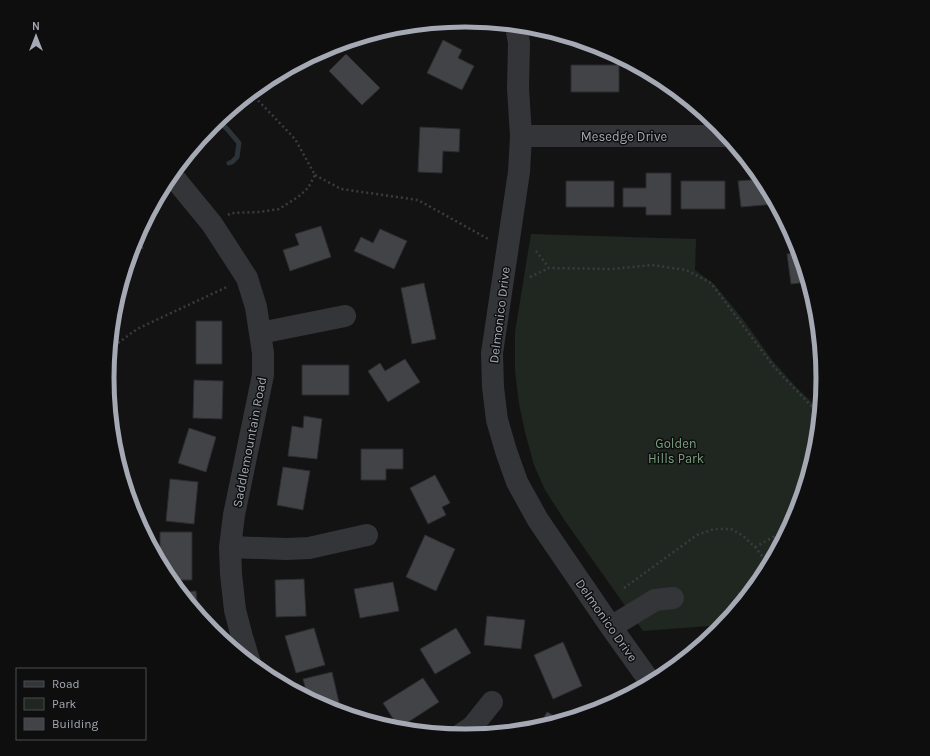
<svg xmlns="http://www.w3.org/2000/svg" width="930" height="756" font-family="Karla,sans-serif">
  <rect width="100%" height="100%" fill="#131314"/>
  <!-- green -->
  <path fill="#1f2720" d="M531 234 696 239 695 270 714 284 742 318 773 361 796 387 820 410 816 448 796 515 763 577 723 625 643 631 565 521 545 490 534 465 525 432 519 404 515 370V332Z"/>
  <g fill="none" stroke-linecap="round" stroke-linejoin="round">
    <!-- stream -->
    <path stroke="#2c3339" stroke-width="5" d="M218 120 228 130 239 143 237 157 232 162 229 163"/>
  </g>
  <!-- building -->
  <path fill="#424347" stroke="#2d2d30" d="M443 40 462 50 458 58 474 66 462 90 427 73Z
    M346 54 380 88 362 105 329 71Z
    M571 65H619V92H571Z
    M420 127 460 129 459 152 443 151 442 173 418 172Z
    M646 173H671V215H646V207H623V188H646Z
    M763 179 776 204 741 207 738 181Z
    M566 181H614V207H566Z
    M681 181H725V209H681Z
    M321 226 331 257 290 271 283 250 299 245 295 234Z
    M380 229 407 241 394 269 354 251 361 237 373 243Z
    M799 252 808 282 791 284 787 254Z
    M424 283 436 339 412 344 401 288Z
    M196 321H222V364H196Z
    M405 359 420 382 388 402 368 371 380 363 385 371Z
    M302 365H349V395H302Z
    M194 380 223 381 222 419 193 418Z
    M304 416 322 419 317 459 288 456 292 426 303 428Z
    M189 428 216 437 206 472 178 463Z
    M361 449H403V469H386V480H361Z
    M283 467 310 471 303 510 277 505Z
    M435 475 450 503 442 507 446 515 428 524 410 488Z
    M170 479 198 482 194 524 166 521Z
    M160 532H192V580H170L167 577 160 562Z
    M425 535 455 549 436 591 406 577Z
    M304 579 306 616 276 617 275 580Z
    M393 582 399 611 360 618 354 589Z
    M196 591 198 614 180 592Z
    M487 616 525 620 521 649 484 645Z
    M314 628 325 665 296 673 285 636Z
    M456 628 471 653 435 674 420 649Z
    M563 642 582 686 553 699 534 655Z
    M332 672 341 711 338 712 328 709 308 698 303 679Z
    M423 678 439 702 399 728 383 703Z
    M547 712 563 721 538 728Z"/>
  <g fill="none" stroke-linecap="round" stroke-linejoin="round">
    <!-- path -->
    <path stroke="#3a3c40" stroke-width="2.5" stroke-dasharray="2 3" stroke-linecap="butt" d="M315 175 341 189 418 200 490 240
      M228 215 231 213 260 212 279 209 298 197 308 188 315 175 295 139 251 93
      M536 251 549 268 612 269 652 265 686 270 711 283 774 367 819 414
      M126 268 142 248 135 239
      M530 277 549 268
      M110 349 137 329 229 286
      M755 547 779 534
      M624 588 697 535 714 529H731L742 535 755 547 769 565
      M738 594 751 591"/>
    <!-- minor -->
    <path stroke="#343539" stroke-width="22" d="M516 25 519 43 518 88 521 136 519 172 492 353 493 387 497 420 506 451 517 482 538 520 611 627 651 683
      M521 136H727
      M171 174 212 224 247 278 256 307 260 333 263 353V375L234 515 230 547 231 574 235 610 242 637 250 663
      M260 333 345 316
      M230 547 286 549 309 548 367 535
      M611 627 655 600 673 598
      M460 735 472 727 492 702"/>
  </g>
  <g text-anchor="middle" stroke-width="3" stroke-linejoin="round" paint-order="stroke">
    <!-- street labels -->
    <g font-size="13" fill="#a5a9b4" stroke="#0e0e0f">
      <text x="624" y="141">Mesedge Drive</text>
      <text transform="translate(499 315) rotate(-83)" y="5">Delmonico Drive</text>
      <text transform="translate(249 442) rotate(-79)" y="5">Saddlemountain Road</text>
      <text transform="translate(607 620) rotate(55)" y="5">Delmonico Drive</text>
    </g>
    <!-- park labels -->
    <g font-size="13" fill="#7c9f7f" stroke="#0e0e0f">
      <text x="676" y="448">Golden<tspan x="676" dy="15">Hills Park</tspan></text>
    </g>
  </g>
  <!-- crop -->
  <path d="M0 0H930V756H0ZM114 378a351 351 0 1 1 702 0a351 351 0 1 1-702 0Z" fill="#0e0e0f" fill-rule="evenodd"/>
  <path fill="none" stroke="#a5a9b4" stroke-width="5" d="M114 378a351 351 0 1 1 702 0a351 351 0 1 1-702 0Z"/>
  <!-- legend -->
  <rect x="16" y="668" width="130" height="72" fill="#0e0e0f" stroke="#4a4c51"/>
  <rect x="24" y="681" width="20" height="6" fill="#343539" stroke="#4a4c51"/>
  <text x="52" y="688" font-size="12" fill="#a5a9b4">Road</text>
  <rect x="24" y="698" width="20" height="12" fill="#1f2720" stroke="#4a4c51"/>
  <text x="52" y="708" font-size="12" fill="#a5a9b4">Park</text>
  <rect x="24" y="718" width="20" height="12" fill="#424347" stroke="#4a4c51"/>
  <text x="52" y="728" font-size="12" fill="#a5a9b4">Building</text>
  <!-- north arrow -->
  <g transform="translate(36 36)" stroke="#0e0e0f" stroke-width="3" paint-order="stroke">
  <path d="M0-3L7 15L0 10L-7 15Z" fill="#a5a9b4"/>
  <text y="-6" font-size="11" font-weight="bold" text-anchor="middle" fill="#a5a9b4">N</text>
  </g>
</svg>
